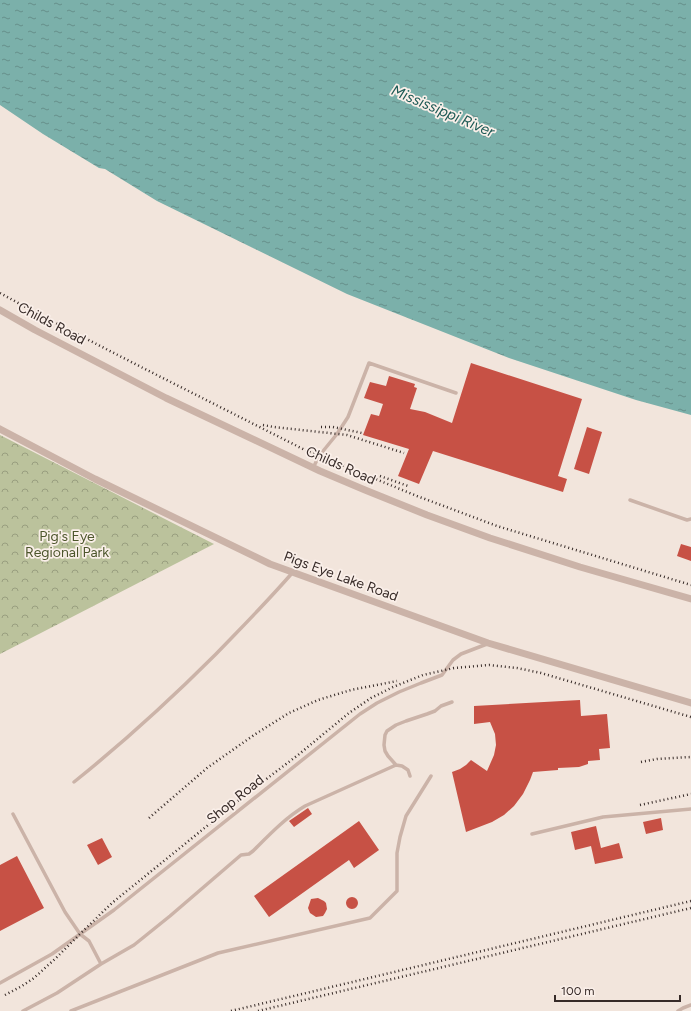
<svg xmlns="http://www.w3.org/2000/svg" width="691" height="1011" font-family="Figtree,sans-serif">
  <defs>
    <pattern id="park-crowns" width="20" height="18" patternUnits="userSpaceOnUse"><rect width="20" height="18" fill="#bbc29c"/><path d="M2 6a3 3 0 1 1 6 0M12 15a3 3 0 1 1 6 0" fill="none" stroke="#999e7f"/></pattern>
    <pattern id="water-ripples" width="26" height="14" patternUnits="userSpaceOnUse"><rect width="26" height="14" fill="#7bb0aa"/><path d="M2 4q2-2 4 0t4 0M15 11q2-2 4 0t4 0" fill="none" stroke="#668f8a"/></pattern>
  </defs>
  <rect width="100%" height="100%" fill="#f2e5dc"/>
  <!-- park -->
  <path fill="url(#park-crowns)" d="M0 435 214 544 0 654Z"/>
  <!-- water -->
  <path fill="url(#water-ripples)" d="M0 0H691V415L636 400 509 358 347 294 157 201 105 169 99 168 43 134 0 105Z"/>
  <!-- building -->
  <path fill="#c75145" d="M471 363 582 399 558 476 567 479 563 492 433 451 419 484 398 476 409 449 363 435 371 414 379 416 383 404 364 398 370 382 386 386 389 376 415 384 414 387 417 388 410 409 425 412 452 423Z
    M587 427 602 432 589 474 574 469Z
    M681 544 691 547V561L677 556Z
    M580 700 581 716 607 714 610 748 599 749 600 760 588 761V764L579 767 558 768V770L533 772 530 780 523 794 514 806 504 815 492 822 466 832 452 772 460 769 466 765 471 760 487 771 494 755 496 745 495 734 490 722 474 724V706Z
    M308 808 312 814 294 827 289 821Z
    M661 818 663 830 646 834 643 822Z
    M359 821 379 850 354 868 349 860 269 917 254 896Z
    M596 826 601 848 619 843 623 858 595 864 591 846 575 850 571 832Z
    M102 838 112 857 98 865 87 845Z
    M17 856 44 908 0 931V865Z
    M346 903a6 6 0 1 1 12 0a6 6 0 1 1-12 0Z
    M318 898 324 901 326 903 327 909 325 913 323 916 316 917 310 913 308 908 311 899Z"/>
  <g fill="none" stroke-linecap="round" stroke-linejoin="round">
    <!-- service -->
    <path stroke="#cbb3a8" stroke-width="3.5" d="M313 468 319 456 337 434 348 417 369 363 456 393
      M630 500 687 520 691 519
      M410 776 408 770 402 766 396 765 388 756 385 751 384 745 385 735 387 731 396 725 406 721 427 714 435 711 441 706 452 702
      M74 782C124 742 171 699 216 654 242 627 268 601 293 572
      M13 814 65 912 80 934 89 941 101 964
      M532 834 603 817 691 809
      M0 983 52 954 114 910 360 714 377 703 399 692 421 683 442 675 453 660 461 654 487 644
      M23 1011 57 993 101 964 134 945 170 916 241 855 249 854 253 851C269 835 285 818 305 806L396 765
      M71 1011 218 953 370 918 397 891V853L400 837 406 816 431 776
      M678 1011 683 1008 691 1005"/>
    <!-- minor -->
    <path stroke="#cbb3a8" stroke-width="7" d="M0 310 35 330 166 398 320 471 365 490 427 515 490 538 580 567 691 599
      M0 429 95 479 270 564 488 643 691 703"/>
    <!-- rail -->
    <path stroke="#372b28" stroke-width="2.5" stroke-dasharray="1 3" stroke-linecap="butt" d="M0 293 40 315 145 369 305 450 339 464 417 496 497 526 691 585
      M263 425 274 427 347 435 404 453
      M321 427H333L362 433
      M380 476 408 486
      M641 762 657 759 691 757
      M640 805 691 794
      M149 818 207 768 254 735 289 713 318 700 351 690 397 681
      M5 995 22 986 34 978 56 958 80 934 112 903 244 796 298 755 349 713 371 698 393 687 423 675 454 668 489 665 517 668 541 673 691 717
      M231 1011 691 901
      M258 1011 691 908"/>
  </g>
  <g text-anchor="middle" stroke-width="3.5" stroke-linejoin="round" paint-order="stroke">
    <!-- street labels -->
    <g font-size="14" fill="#372b28" stroke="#faefe9">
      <text transform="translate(52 323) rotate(28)" y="5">Childs Road</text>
      <text transform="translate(341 465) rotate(24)" y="5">Childs Road</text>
      <text transform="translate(341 576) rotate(20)" y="5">Pigs Eye Lake Road</text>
      <text transform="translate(235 799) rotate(-39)" y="5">Shop Road</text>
    </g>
    <!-- park labels -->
    <g font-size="14" fill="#4d562c" stroke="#faefe9">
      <text x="67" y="541">Pig's Eye<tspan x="67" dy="16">Regional Park</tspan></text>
    </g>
    <!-- water labels -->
    <g font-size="15" font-style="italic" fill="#1d5a55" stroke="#faefe9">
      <text transform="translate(443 111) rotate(23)" y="5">Mississippi River</text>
    </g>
  </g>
  <!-- scale -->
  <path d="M555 995v6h125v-6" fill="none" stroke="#372b28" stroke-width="2"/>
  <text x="561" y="995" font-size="12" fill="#372b28" stroke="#faefe9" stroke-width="3" paint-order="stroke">100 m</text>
</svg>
